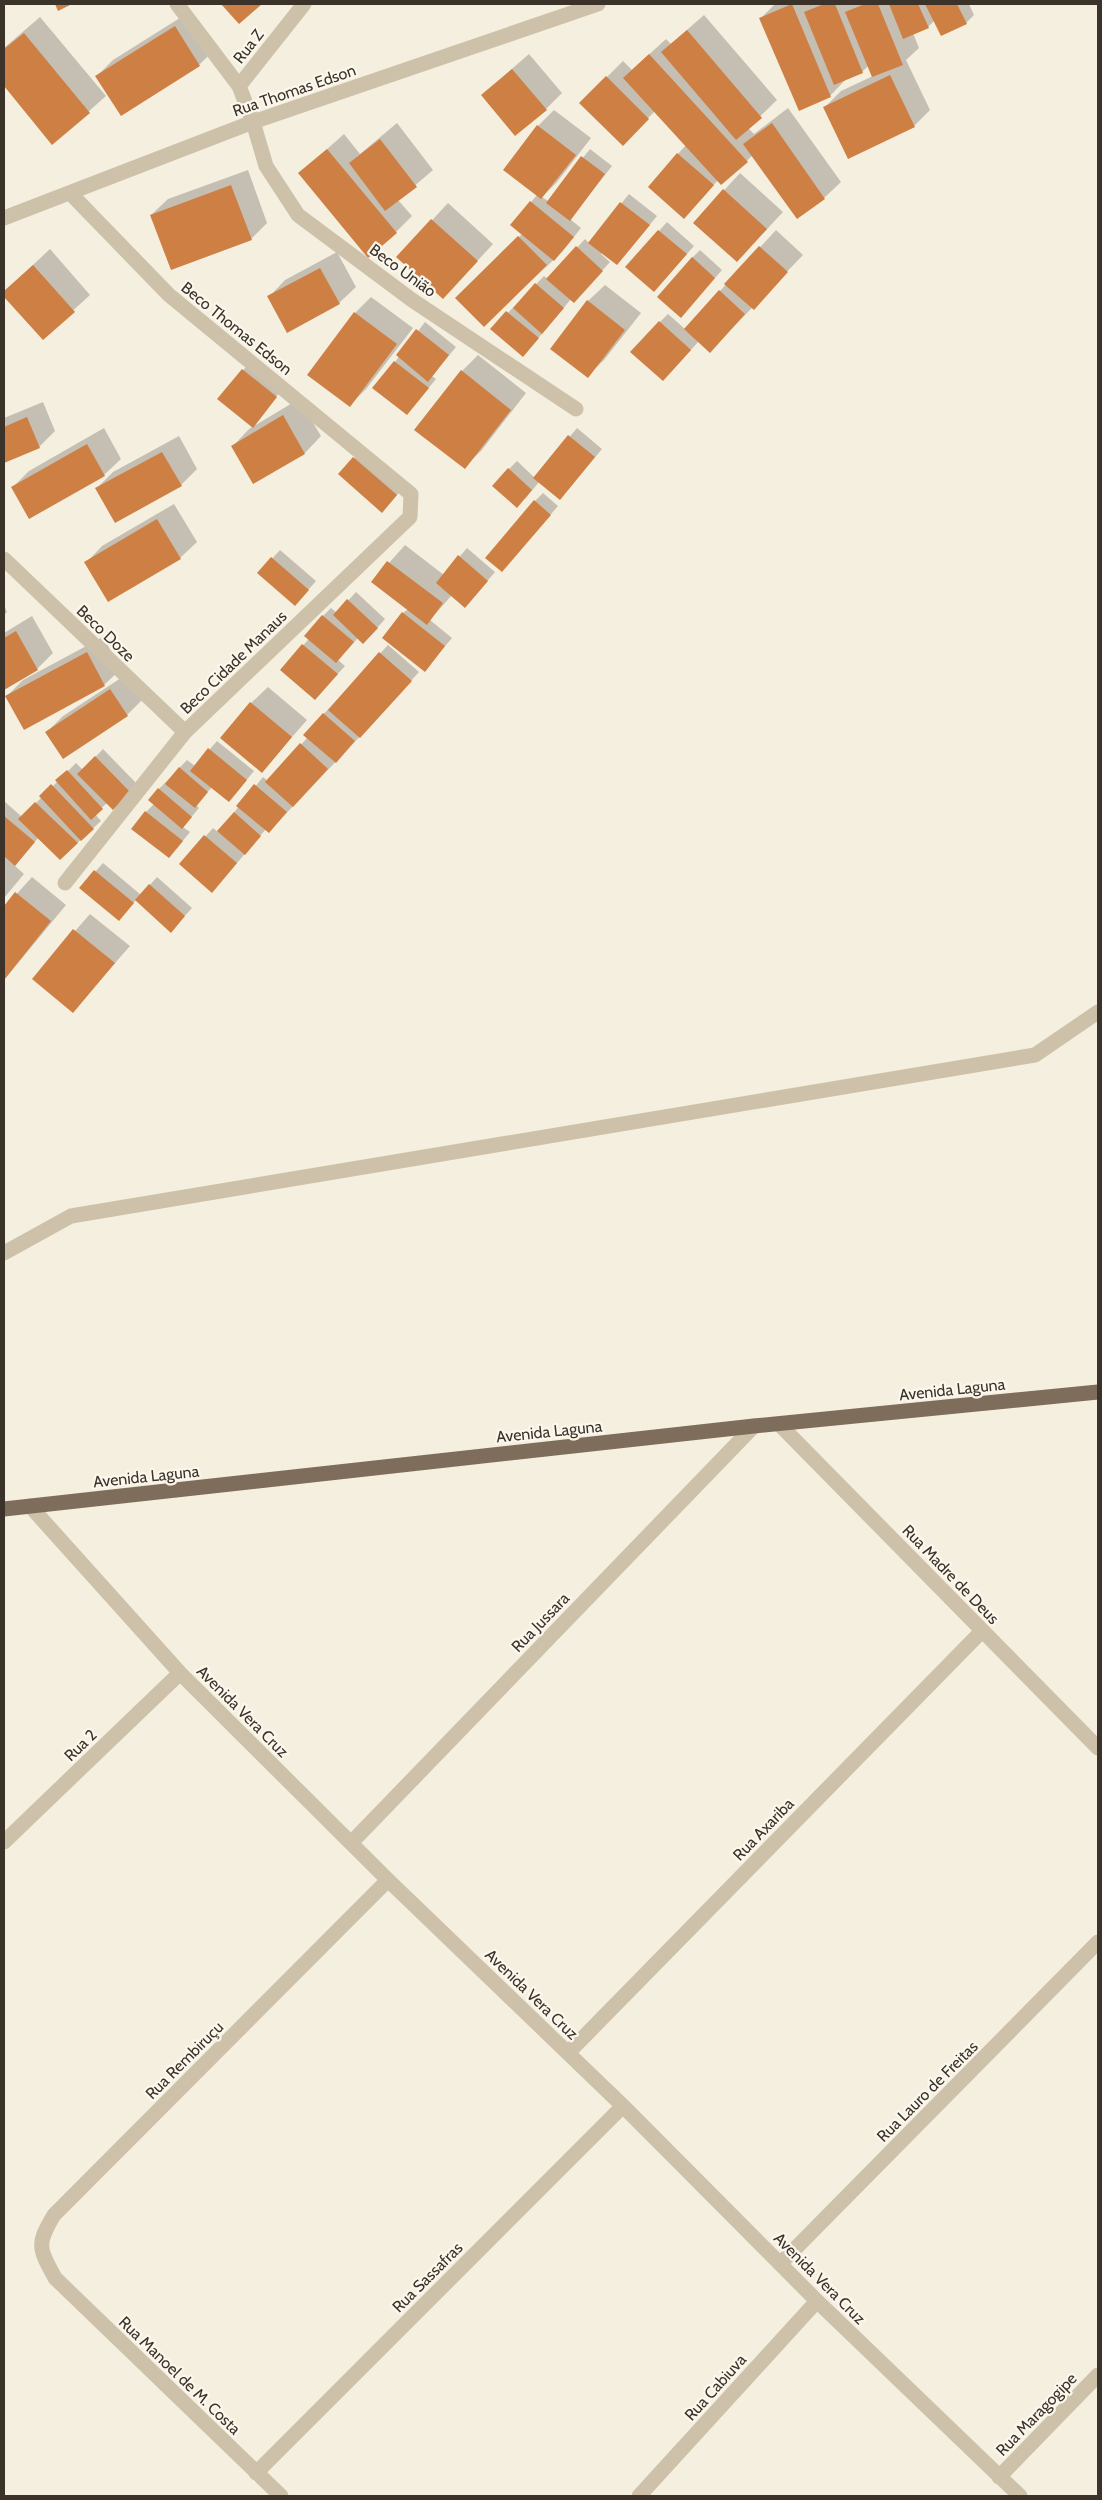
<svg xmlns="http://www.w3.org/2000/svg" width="1102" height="2500" font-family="Cabin,sans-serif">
  <rect width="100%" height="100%" fill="#f5efdf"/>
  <!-- shadow -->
  <path fill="#0003" d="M775 4H969L974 15 966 23 935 20 928 27 913 33 919 48 906 60 930 110 914 126 825 107 841 91 873 76 868 66 862 72 846 79 830 96 761 18Z
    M191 11 215 49 199 65 97 76 113 60Z
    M704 15 777 100 748 128 754 134 788 108 841 182 824 198 797 217 753 155 722 184 718 180 700 201 649 186 686 145 655 111 623 144 581 103 623 61 632 70 666 39 671 44Z
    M40 17 106 96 52 144 4 84V48Z
    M529 54 562 93 546 109 482 95Z
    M554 110 591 138 557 182 542 197 548 201 590 149 612 166 570 219 581 228 562 252 484 325 457 298 522 234 512 225 537 195 538 126Z
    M397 123 433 170 398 200 412 216 396 232 299 174 344 134 360 154Z
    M248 170 267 223 251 239 151 215 168 199Z
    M740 173 783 212 753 244 695 222Z
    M629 194 657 216 625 255 602 252 601 254 610 262 581 294 571 299 531 347 492 329 544 276 548 279 585 239 589 243Z
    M448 203 493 244 443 298 398 257Z
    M667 222 694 246 662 282 627 267Z
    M776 230 803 255 718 343 699 341 671 372 660 322 668 314 685 329Z
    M50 249 90 295 43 338 4 295V292Z
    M700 250 722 270 689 308 692 258Z
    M337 252 356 287 339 303 269 297 285 280Z
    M605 285 641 313 604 360 587 376 588 301Z
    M371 297 413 328 366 389 350 405 309 374 355 313Z
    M425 322 456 347 432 376 436 379 407 414 395 362Z
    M478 355 526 393 481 451 464 467 462 371Z
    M251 361 280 392 258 419 219 399Z
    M299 399 321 436 305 453 254 482 233 446 249 429Z
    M43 402 55 431 39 447 4 462V418Z
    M104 428 121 459 104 475 13 487 29 471Z
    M577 428 602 449 568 490 539 482 525 499 509 469 517 461 535 478Z
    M179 436 197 469 181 485 97 488 113 472Z
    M362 450 404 487 390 503 340 474Z
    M543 493 558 506 502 571 535 501Z
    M174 504 197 542 180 558 108 600 86 563 102 546Z
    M405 545 444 575 467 548 495 572 473 598 452 595 430 620 452 638 425 670 403 613 408 609 372 582Z
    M280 550 316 581 303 596 259 573Z
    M356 592 385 619 371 635 358 638 338 660 345 666 323 690 281 669 309 639 306 636 323 616 331 608 337 613Z
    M4 605 7 612 4 615Z
    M32 616 53 653 37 669 4 688V633Z
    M103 637 121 669 104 685 7 696 23 680Z
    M388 645 419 672 368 728 277 823 266 829 220 883 181 864 213 828 218 832 263 777 268 781 308 737 305 734Z
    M127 674 143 699 127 715 47 732 63 716Z
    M268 687 307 720 262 771 251 703Z
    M217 741 254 771 229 801 212 787 196 805 199 808 183 827 190 832 177 848 146 812 154 804 159 789 187 760 195 766Z
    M103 749 137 784 113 808 107 803 95 814 101 821 60 859 39 837 14 865 24 874 4 898V801L22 817 76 763 83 770Z
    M103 863 141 895 157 877 192 908 171 931 136 900 119 920 81 888Z
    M32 877 66 905 4 980V908Z
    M90 914 130 946 73 1011 33 979Z"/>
  <!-- building -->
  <path fill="#ce7f43" d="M55 4H72L58 11Z
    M221 4H262L239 24Z
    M792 4 831 97 799 111 759 18Z
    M824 4H835L863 73 834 85 804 12Z
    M865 4H878L903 65 872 77 845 12Z
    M889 4H918L929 28 903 39Z
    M925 4H957L967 24 941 36Z
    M175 26 200 66 121 116 95 76Z
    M687 30 762 118 736 140 661 52Z
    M24 33 90 113 52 145 4 86V49Z
    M649 54 748 162 721 185 623 78Z
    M512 69 547 110 515 136 481 95Z
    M890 75 915 127 848 159 823 107Z
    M606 76 649 119 623 146 579 103Z
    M772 123 825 199 797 219 743 144Z
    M537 125 576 155 541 199 503 170Z
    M380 139 417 187 385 211 349 163Z
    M327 149 397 233 368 258 298 173Z
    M677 153 714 185 684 219 648 187Z
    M581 156 605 174 570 221 546 203Z
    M231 185 252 240 171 270 150 215Z
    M723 189 767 229 737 262 693 223Z
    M530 201 574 237 554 261 510 225Z
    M620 202 650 225 617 265 588 243Z
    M431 219 478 261 443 299 396 257Z
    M658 230 687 254 654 292 625 267Z
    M518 236 547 265 484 327 455 298Z
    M576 246 603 271 574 303 546 279Z
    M759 246 788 272 754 310 724 284Z
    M692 257 715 278 681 318 657 297Z
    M33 265 75 312 43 340 4 297V291Z
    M320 268 340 304 287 333 267 296Z
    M535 283 564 308 542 334 513 308Z
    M719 290 745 314 710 353 684 329Z
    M587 300 625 330 588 378 550 349Z
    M506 311 539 338 523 357 490 329Z
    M354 312 397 344 350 407 307 375Z
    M659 321 691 350 663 381 630 352Z
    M416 329 449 355 428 382 396 355Z
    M394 361 429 388 407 415 372 388Z
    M242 369 277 397 253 428 217 399Z
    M461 370 511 410 465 469 414 430Z
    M283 415 305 454 253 484 231 446Z
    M27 417 40 448 4 463V427Z
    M568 435 595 457 560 500 533 478Z
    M87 444 105 476 29 519 11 487Z
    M162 452 182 486 115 523 95 488Z
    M353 457 397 495 382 513 338 474Z
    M508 468 532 490 517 508 492 486Z
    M534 500 551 515 502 572 485 558Z
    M157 519 181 559 108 602 84 562Z
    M458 555 488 581 465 608 436 583Z
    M271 557 309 590 295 606 257 573Z
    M387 561 443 603 427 625 371 582Z
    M347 599 378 628 363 644 333 615Z
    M402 612 445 646 425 672 382 638Z
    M322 615 354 642 336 663 304 636Z
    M16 631 38 670 4 690V638Z
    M302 644 338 674 315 700 280 670Z
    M87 652 105 686 24 730 5 696Z
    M379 652 412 681 360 738 328 710Z
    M110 689 128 716 63 759 45 732Z
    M250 702 292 737 262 773 220 738Z
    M323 713 355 741 336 763 303 735Z
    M300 743 328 769 293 807 265 782Z
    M208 748 247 780 229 802 190 771Z
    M95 756 130 792 113 810 77 774Z
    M179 767 208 792 195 808 165 784Z
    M67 770 103 809 91 820 55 780Z
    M51 784 94 829 81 841 39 796Z
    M254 784 287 812 269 833 236 806Z
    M158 788 192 817 182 829 148 800Z
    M35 802 78 843 60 860 18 819Z
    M145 811 183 841 169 858 131 829Z
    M234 812 261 836 245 855 217 831Z
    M4 816 35 842 15 866 4 856Z
    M204 835 237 863 212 893 179 864Z
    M94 870 134 903 119 921 79 888Z
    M149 884 185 916 171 933 135 900Z
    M15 892 51 921 4 980V906Z
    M73 929 115 963 73 1013 32 979Z"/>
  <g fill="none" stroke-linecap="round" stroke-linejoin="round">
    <!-- minor -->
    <path stroke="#cec1a9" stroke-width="15" d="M177 4 239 86 253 122 266 166 298 215 412 300 576 409
      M239 86 304 4
      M4 218 253 122 598 4
      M4 559 185 732
      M65 883 185 732 410 517 411 494 169 295 71 194
      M4 1253 71 1216 1035 1055 1098 1012
      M779 1424 1098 1748
      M30 1506 180 1673 388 1880 623 2106 817 2301 1020 2496
      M4 1842 180 1673
      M351 1843 754 1426
      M568 2053 982 1631
      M780 2264 1098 1942
      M256 2473 623 2106
      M999 2477 1098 2375
      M281 2496 55 2278C39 2248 36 2245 54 2215L388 1880
      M639 2496 817 2301"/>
    <!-- major -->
    <path stroke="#7e6d5a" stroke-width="15" d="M4 1509 754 1426 1098 1392"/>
  </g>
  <g text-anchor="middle" stroke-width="4.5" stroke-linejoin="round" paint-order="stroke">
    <!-- street labels -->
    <g font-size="16" fill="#3b322a" stroke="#fbf7ec">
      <text transform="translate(248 46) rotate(-52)" y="6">Rua Z</text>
      <text transform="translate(294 90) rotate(-19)" y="6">Rua Thomas Edson</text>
      <text transform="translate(403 270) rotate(36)" y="6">Beco União</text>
      <text transform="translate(237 328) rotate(39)" y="6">Beco Thomas Edson</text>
      <text transform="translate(106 633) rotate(44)" y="6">Beco Doze</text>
      <text transform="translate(233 662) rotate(-44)" y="6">Beco Cidade Manaus</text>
      <text transform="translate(952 1389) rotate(-6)" y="6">Avenida Laguna</text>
      <text transform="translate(549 1431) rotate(-6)" y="6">Avenida Laguna</text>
      <text transform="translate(146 1476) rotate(-6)" y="6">Avenida Laguna</text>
      <text transform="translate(951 1574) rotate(46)" y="6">Rua Madre de Deus</text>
      <text transform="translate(540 1622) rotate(-46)" y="6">Rua Jussara</text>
      <text transform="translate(243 1711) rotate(45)" y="6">Avenida Vera Cruz</text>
      <text transform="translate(80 1745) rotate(-44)" y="6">Rua 2</text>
      <text transform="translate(763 1829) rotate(-46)" y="6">Rua Axariba</text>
      <text transform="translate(532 1994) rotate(44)" y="6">Avenida Vera Cruz</text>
      <text transform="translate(184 2060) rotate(-45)" y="6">Rua Rembiruçu</text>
      <text transform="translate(927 2091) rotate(-45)" y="6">Rua Lauro de Freitas</text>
      <text transform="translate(427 2277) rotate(-45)" y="6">Rua Sassafras</text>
      <text transform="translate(820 2278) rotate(45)" y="6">Avenida Vera Cruz</text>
      <text transform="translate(180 2375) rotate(44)" y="6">Rua Manoel de M. Costa</text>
      <text transform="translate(715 2387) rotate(-48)" y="6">Rua Cabiuva</text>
      <text transform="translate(1036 2414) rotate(-46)" y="6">Rua Maragogipe</text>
    </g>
  </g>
  <!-- border -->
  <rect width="1102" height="2500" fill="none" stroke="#3b322a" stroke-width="10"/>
</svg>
